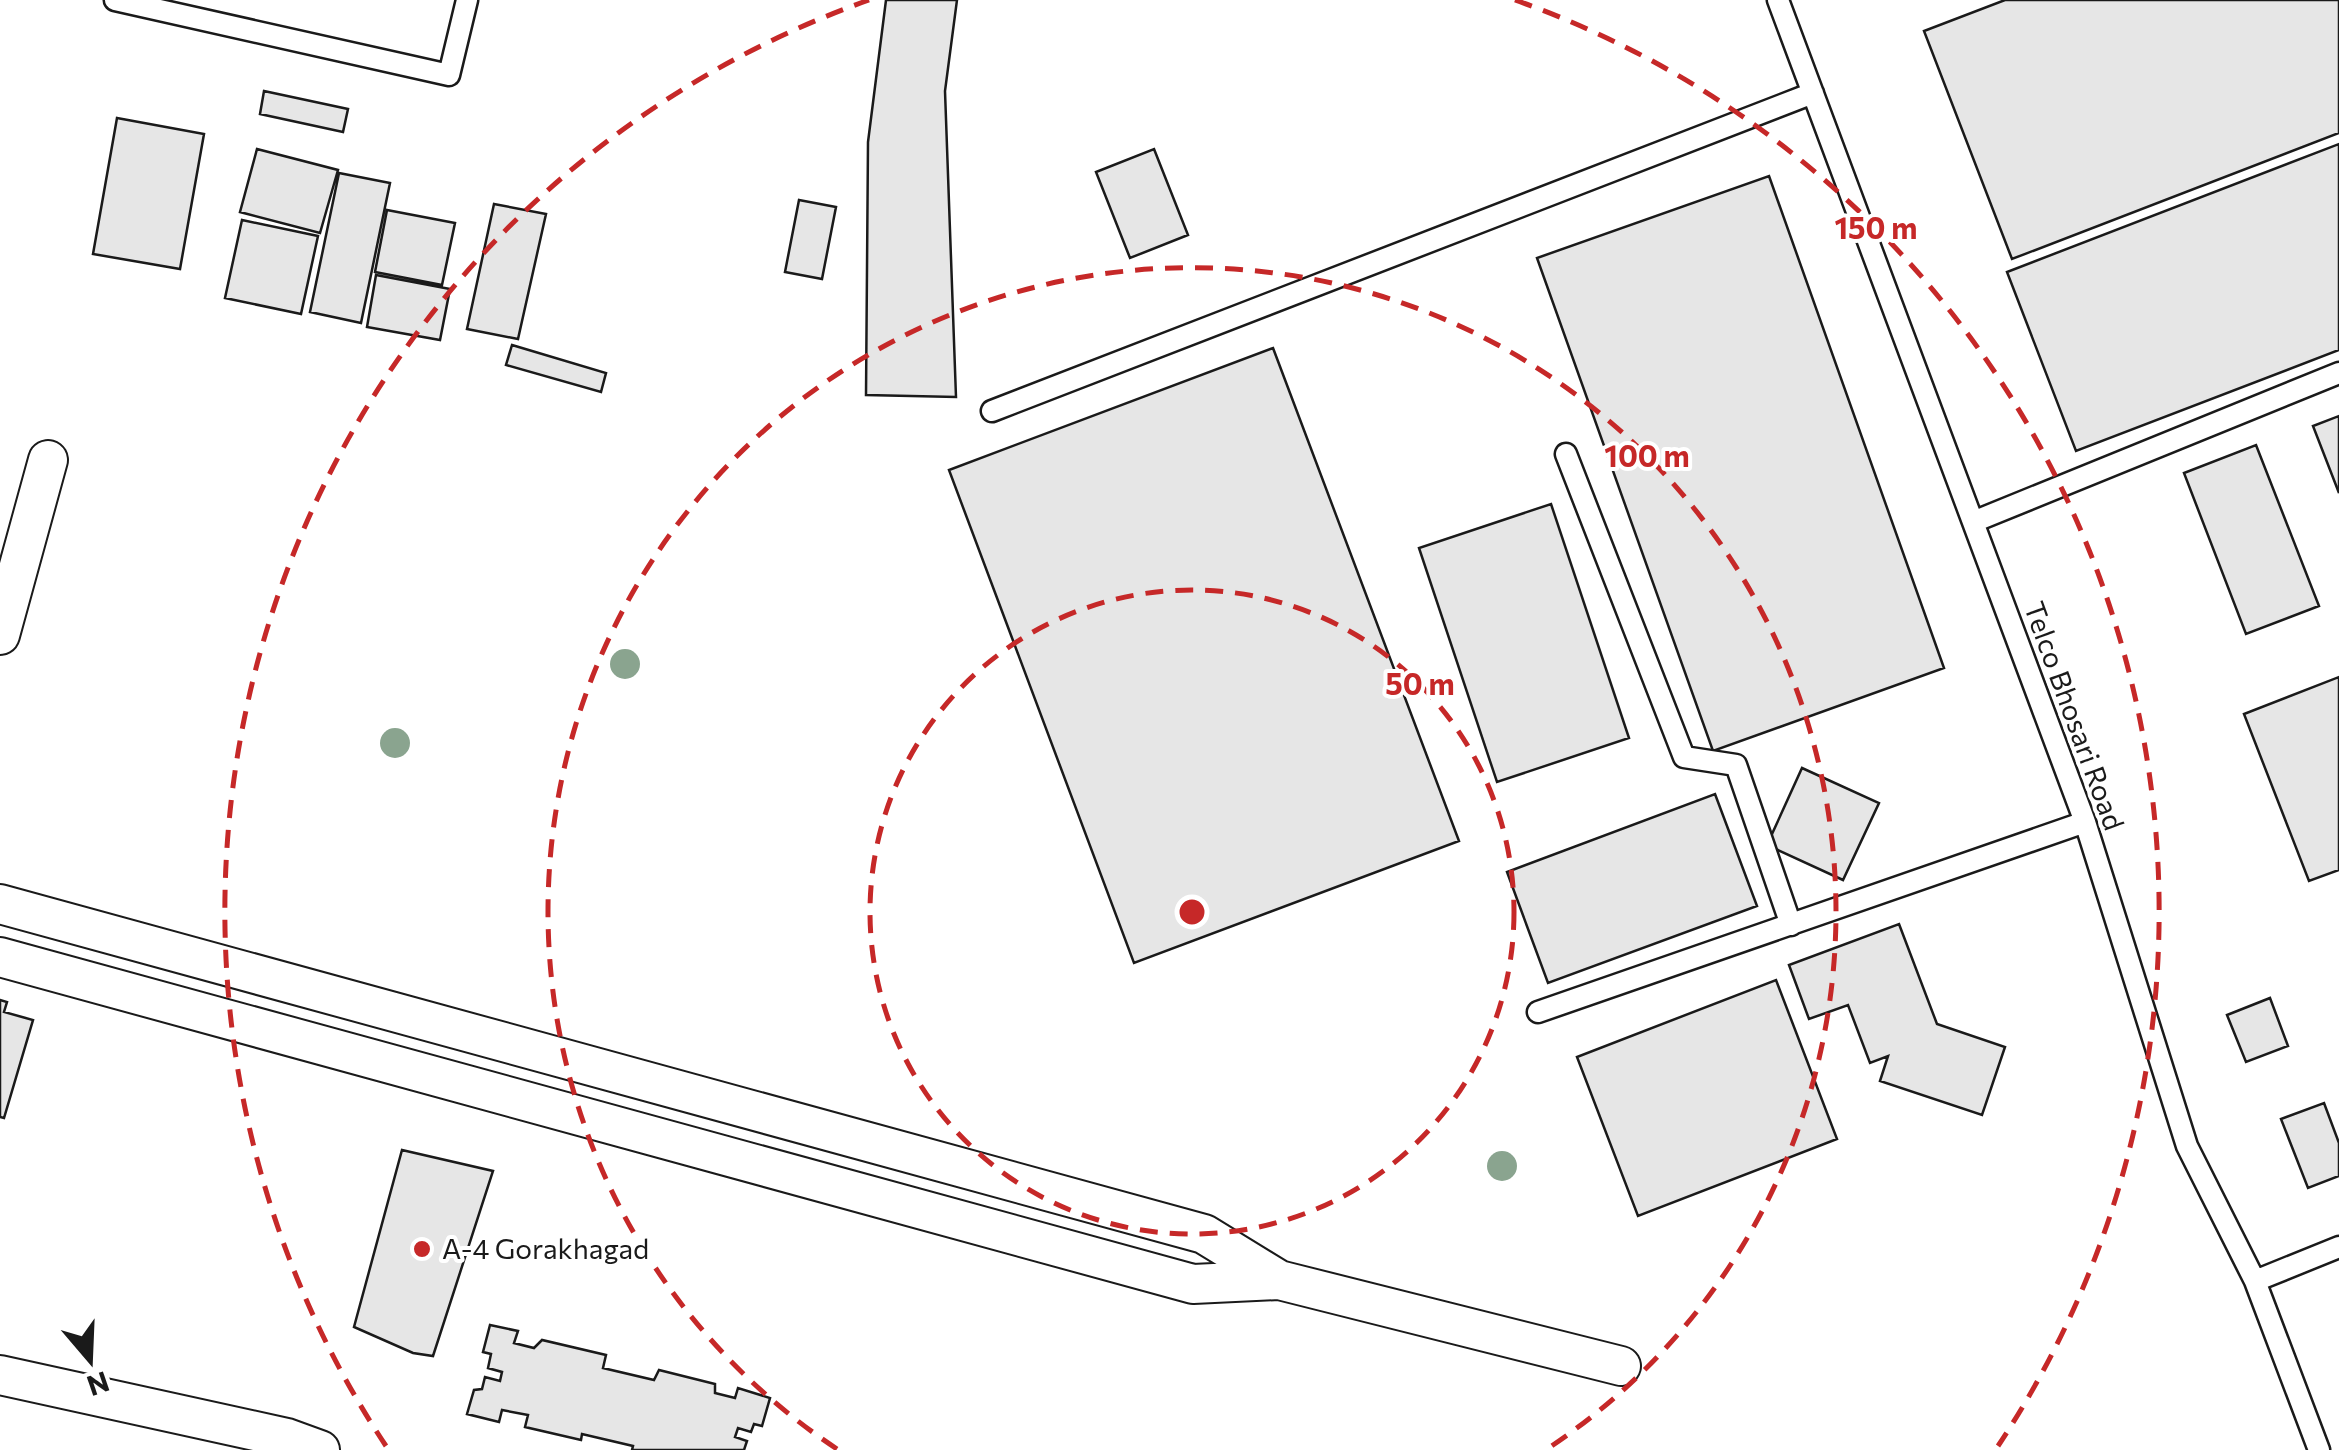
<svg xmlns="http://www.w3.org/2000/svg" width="2339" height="1450" font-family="Commissioner,sans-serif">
  <rect width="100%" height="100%" fill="#fff"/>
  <!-- building -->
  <path fill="#e6e6e6" stroke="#1a1a1a" stroke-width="2.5" d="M886 0H957L945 91 956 397 866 395 868 142Z
    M2005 0H2339V133L2012 259 1924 31Z
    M264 91 348 109 343 132 260 114Z
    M117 118 204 134 180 269 93 254Z
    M2339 144V350L2076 451 2007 272Z
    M257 149 338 170 320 233 240 212Z
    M1154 149 1188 235 1130 258 1096 172Z
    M339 173 390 183 361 323 310 312Z
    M1769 176 1944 668 1713 751 1537 258Z
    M799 200 836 207 822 279 785 272Z
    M494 204 546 214 518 339 467 329Z
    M387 210 455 223 442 285 375 272Z
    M242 220 318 236 301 314 225 298Z
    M376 275 450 289 440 340 367 327Z
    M512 345 606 373 601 392 506 365Z
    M1273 348 1459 841 1134 963 949 470Z
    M2339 416V493L2313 426Z
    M2256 445 2319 606 2246 634 2184 473Z
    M1551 504 1629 738 1497 782 1419 548Z
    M2339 677V870L2309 881 2244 714Z
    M1802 768 1879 803 1843 880 1767 845Z
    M1715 794 1757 906 1548 983 1507 872Z
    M1899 924 1937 1024 2005 1047 1982 1115 1880 1081 1888 1056 1870 1063 1848 1005 1809 1019 1789 965Z
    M1776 980 1837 1139 1638 1216 1577 1057Z
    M2270 998 2288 1046 2246 1062 2227 1015Z
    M0 1000 7 1002 4 1012 33 1020 4 1118 0 1117Z
    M2324 1103 2339 1143V1176L2308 1188 2281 1119Z
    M402 1150 493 1171 433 1356 413 1353 354 1327Z
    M490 1325 518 1331 514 1343 534 1348 542 1340 606 1355 603 1368 654 1380 659 1370 715 1384V1393L735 1398 738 1388 770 1398 762 1426 754 1424 751 1432 738 1428 735 1437 747 1441 744 1450H632L633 1446 582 1434 581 1440 525 1427 528 1415 502 1410 499 1422 467 1414 474 1390 482 1389 485 1377 500 1381 502 1372 488 1368 491 1354 483 1352Z"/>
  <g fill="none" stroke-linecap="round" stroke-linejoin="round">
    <defs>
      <path id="service" d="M115 0 449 75 467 0
        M1778 0 2085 822 2187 1146 2255 1281 2319 1450
        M992 411 1813 93
        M1566 454 1684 757 1736 765 1791 925
        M1973 522 2339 373
        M1538 1012 2085 822
        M2255 1281 2339 1247"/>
      <path id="minor" d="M0 635 48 460
        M0 904 1204 1234 1279 1280
        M0 957 1193 1284 1279 1280 1621 1366
        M0 1375 287 1438 320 1450"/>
    </defs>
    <!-- service casing -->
    <use href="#service" stroke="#1a1a1a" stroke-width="25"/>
    <!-- minor casing -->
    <use href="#minor" stroke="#1a1a1a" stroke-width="42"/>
    <!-- service -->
    <use href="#service" stroke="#fff" stroke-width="20"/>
    <!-- minor -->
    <use href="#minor" stroke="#fff" stroke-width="38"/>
  </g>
  <!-- trees -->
  <g fill="#8aa48f">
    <circle cx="625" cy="664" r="15"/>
    <circle cx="395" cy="743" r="15"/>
    <circle cx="1502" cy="1166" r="15"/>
  </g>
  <!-- distance rings -->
  <g fill="none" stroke="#c62828" stroke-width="5" stroke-dasharray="18 12">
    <circle cx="1192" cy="912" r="322"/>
    <path d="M837 1449A644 644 0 1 1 1547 1449"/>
    <path d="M386 1446A967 967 0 0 1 869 0M1515 0A967 967 0 0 1 1998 1446"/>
  </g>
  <!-- markers -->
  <circle fill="#c62828" stroke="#fff" stroke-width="4" cx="422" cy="1249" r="10"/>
  <g text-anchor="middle" stroke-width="8" stroke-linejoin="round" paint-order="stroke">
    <!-- street labels -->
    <g font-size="28" fill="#1a1a1a" stroke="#fff">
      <text transform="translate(2074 716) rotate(70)" y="10">Telco Bhosari Road</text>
    </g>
    <!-- poi labels -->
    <g font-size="28" fill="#1a1a1a" stroke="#fff" text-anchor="start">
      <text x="442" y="1259">A-4 Gorakhagad</text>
    </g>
  </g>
  <circle cx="1192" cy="912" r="15" fill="#c62828" stroke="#fff" stroke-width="5"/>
  <g font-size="30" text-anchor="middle" font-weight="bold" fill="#c62828" stroke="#fff" stroke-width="8" stroke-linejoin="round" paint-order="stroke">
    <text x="1876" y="239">150 m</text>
    <text x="1647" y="467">100 m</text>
    <text x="1420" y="695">50 m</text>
  </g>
  <!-- north arrow -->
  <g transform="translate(90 1360) rotate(161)" stroke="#ffffff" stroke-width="8" paint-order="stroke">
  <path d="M0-8L18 38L0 25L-18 38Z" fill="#1a1a1a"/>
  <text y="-15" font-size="28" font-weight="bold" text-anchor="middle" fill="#1a1a1a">N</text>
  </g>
</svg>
